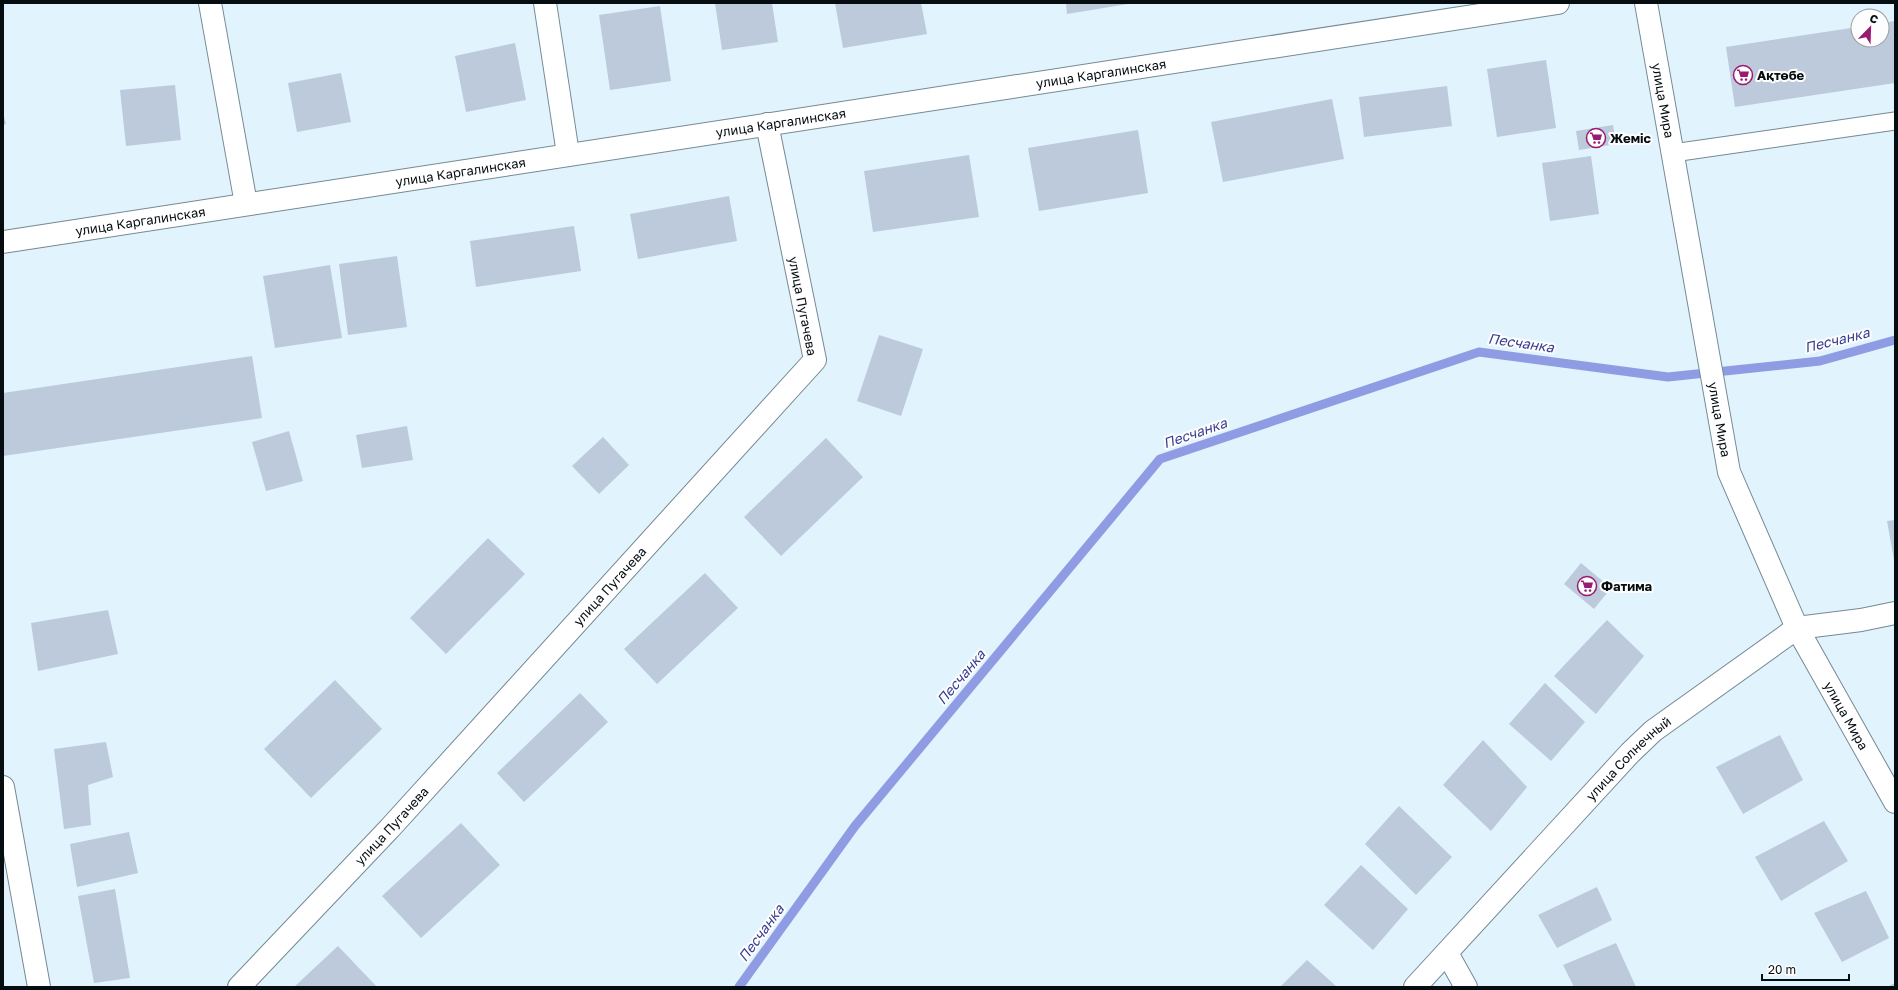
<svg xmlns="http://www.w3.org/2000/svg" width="1898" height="990" font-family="'Golos Text',sans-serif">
  <rect width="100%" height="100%" fill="#e1f3fd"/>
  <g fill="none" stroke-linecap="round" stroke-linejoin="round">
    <!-- stream -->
    <path stroke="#8f9ce3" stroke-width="9" d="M739 987 855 826 1160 459 1479 352 1668 377 1820 361 1895 340"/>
  </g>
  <!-- building -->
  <path fill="#bccadb" d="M715 3H772L778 42 722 50Z
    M835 3H921L927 34 843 48Z
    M1066 3H1128V4L1067 14Z
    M660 6 671 81 610 90 599 15Z
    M1895 21V83L1735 107 1726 47 1858 27V40H1882V23Z
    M515 43 526 100 466 112 455 56Z
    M1546 60 1556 128 1497 137 1487 69Z
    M341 73 351 122 297 132 288 83Z
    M175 85 181 140 126 146 120 90Z
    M1447 86 1452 126 1364 137 1359 97Z
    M1332 99 1344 159 1223 182 1211 122Z
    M3 113 6 124 3 125Z
    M1613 125 1616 144 1579 150 1576 131Z
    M1138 130 1148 193 1039 211 1028 148Z
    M969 155 979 217 873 232 864 171Z
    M1591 156 1599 214 1550 221 1542 163Z
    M729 196 737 241 638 259 630 214Z
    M574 226 581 271 476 287 470 241Z
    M397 256 407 327 348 335 339 264Z
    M330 265 342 338 275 348 263 276Z
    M879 335 923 349 901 416 857 401Z
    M252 356 262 418 3 456V393Z
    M407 426 413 460 362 468 356 435Z
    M289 431 303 481 266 491 252 442Z
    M603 437 629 465 599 494 572 466Z
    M826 438 863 477 781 556 744 517Z
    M1895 520V560H1894L1887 521Z
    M488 538 525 574 446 654 410 618Z
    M1581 563 1611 588 1594 609 1564 584Z
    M705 573 738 608 657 684 624 649Z
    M108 610 118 654 38 671 31 623Z
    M1607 620 1644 656 1596 714 1554 676Z
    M335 680 382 729 311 798 264 749Z
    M1545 683 1585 722 1551 761 1509 724Z
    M580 693 608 722 524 802 497 773Z
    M1780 735 1803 780 1743 814 1716 767Z
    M1483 740 1527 787 1491 831 1443 785Z
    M106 742 113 777 88 785 91 825 64 829 54 749Z
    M1399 806 1452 857 1416 895 1365 844Z
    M1824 821 1848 861 1781 901 1755 857Z
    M461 823 500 865 421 938 382 896Z
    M129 832 138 873 77 887 70 844Z
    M1361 865 1408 909 1373 950 1324 905Z
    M1597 887 1612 920 1557 948 1538 915Z
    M115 889 130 978 94 983 78 896Z
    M1866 891 1889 938 1842 962 1814 913Z
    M1616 943 1636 987H1574L1563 965Z
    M338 946 377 987H294Z
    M1307 960 1336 986 1335 987H1280Z
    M1895 983V987H1887Z"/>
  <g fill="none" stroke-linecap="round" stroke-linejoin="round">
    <defs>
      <path id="lane" d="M1673 153 1895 121"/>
      <g id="street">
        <path d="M210 3 246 204"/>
        <path d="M545 3 568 154"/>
        <path id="s1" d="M1646 3 1729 472 1797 628 1895 802"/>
        <path id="s2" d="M3 242 1558 3"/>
        <path d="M3 787 39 987"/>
        <path d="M1447 953 1466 987"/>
        <path id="s3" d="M239 987 390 828 815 360 767 124"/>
        <path id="s4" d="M1415 987 1630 753 1653 731 1797 628 1861 620 1895 613"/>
      </g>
    </defs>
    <!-- lane casing -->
    <use href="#lane" stroke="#758994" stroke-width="19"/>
    <!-- street casing -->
    <use href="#street" stroke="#758994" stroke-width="24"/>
    <!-- lane -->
    <use href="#lane" stroke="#fff" stroke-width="17"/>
    <!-- street -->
    <use href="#street" stroke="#fff" stroke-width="22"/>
  </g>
  <!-- icons -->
  <defs>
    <symbol id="supermarket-ring" viewBox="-11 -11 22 22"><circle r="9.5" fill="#fdfdfd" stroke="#981b73" stroke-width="1.5"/><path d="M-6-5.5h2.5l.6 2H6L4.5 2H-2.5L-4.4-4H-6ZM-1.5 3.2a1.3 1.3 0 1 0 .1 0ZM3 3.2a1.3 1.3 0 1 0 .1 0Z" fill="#981b73"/></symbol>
  </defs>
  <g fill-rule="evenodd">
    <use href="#supermarket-ring" x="1732" y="64" width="22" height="22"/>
    <use href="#supermarket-ring" x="1585" y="127" width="22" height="22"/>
    <use href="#supermarket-ring" x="1576" y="575" width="22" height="22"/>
  </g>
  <g text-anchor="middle" stroke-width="4" stroke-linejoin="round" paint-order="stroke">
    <!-- street labels -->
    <g font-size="13" fill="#060d11" stroke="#fdfdfd">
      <text dy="5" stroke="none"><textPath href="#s2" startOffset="1111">улица Каргалинская</textPath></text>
      <text dy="5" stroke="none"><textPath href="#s1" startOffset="99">улица Мира</textPath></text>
      <text dy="5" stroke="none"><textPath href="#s2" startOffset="787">улица Каргалинская</textPath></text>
      <text dy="5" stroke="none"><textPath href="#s2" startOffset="463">улица Каргалинская</textPath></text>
      <text dy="5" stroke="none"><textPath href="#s2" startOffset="139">улица Каргалинская</textPath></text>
      <text transform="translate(803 306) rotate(79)" y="5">улица Пугачева</text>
      <text dy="5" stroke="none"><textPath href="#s1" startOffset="423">улица Мира</textPath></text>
      <text dy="5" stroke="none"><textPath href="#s3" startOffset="546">улица Пугачева</textPath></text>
      <text dy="5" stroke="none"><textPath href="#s1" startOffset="747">улица Мира</textPath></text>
      <text dy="5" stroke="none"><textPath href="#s4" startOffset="313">улица Солнечный</textPath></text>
      <text dy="5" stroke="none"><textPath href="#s3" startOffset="222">улица Пугачева</textPath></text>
    </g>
    <!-- poi labels -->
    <g font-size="13" font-weight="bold" fill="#060d11" stroke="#fdfdfd" text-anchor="start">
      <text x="1757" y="80">Ақтөбе</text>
      <text x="1610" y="143">Жеміс</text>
      <text x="1601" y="591">Фатима</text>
    </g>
    <!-- water labels -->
    <g font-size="14" font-style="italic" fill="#373d8f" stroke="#fdfdfd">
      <text transform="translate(1837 340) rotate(-14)" y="5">Песчанка</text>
      <text transform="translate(1521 343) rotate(8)" y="5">Песчанка</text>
      <text transform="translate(1195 433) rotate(-19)" y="5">Песчанка</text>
      <text transform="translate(961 677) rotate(-50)" y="5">Песчанка</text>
      <text transform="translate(761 933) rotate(-54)" y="5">Песчанка</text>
    </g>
  </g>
  <!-- border -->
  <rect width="1898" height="990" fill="none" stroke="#060d11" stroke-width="8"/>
  <!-- north arrow -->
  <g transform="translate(1870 28) rotate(23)"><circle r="19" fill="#fdfdfd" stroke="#9a9d9f"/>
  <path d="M0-3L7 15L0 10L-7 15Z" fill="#981b73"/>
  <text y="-6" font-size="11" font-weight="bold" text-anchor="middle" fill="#060d11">С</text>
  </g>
  <!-- scale -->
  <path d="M1762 974v6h87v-6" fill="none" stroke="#060d11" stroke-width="2"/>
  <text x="1768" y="974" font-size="12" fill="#060d11" stroke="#fdfdfd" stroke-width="3" paint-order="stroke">20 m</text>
</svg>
